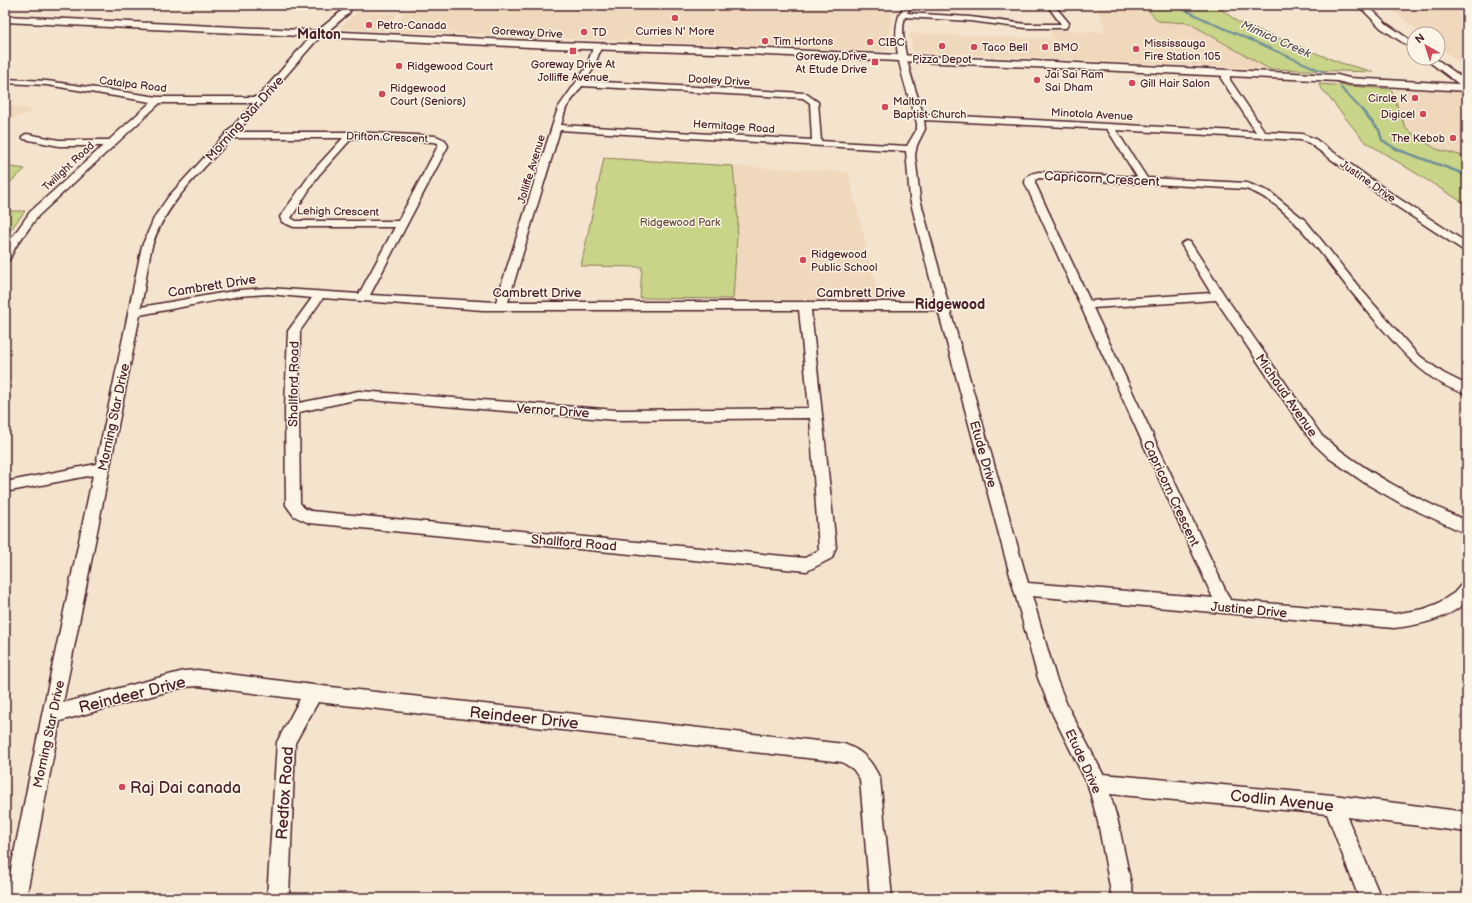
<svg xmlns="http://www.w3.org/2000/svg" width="1472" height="903" font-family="'Balsamiq Sans',sans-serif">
  <rect width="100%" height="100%" fill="#f5e4cd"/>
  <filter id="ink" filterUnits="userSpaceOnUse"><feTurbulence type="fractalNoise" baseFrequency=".025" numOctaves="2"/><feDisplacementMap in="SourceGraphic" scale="8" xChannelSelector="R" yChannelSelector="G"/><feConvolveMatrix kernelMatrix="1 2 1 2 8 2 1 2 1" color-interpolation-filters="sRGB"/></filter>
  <g filter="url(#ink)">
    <!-- built -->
    <path fill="#f0d8bc" d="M414 5H895L892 9 888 51 387 31 405 12 410 11Z
      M1385 5H1467V67L1438 47V34H1422Z
      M1097 7 1147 9 1158 21 1189 23 1269 69 913 52 910 33 1053 39 1049 30 1107 32Z
      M357 12 399 13 381 31 341 28 340 27Z
      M1391 89 1456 92 1467 96V157L1436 149 1406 129Z
      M5 106H13L36 110 5 122Z
      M733 166 848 172 880 301 733 299 738 221Z"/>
    <!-- green -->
    <path fill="#c8d487" stroke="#897a59" d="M1095 5H1216L1238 22 1341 63 1374 72 1269 69 1189 23 1158 21 1147 9 1097 7Z
      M1318 84 1391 89 1406 129 1436 149 1467 157V205L1364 141Z
      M604 158 733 166 738 221 733 299 640 298 642 267 581 266Z
      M5 166 25 169 5 187Z
      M5 211H25L5 237Z"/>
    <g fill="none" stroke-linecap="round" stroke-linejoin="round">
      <!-- stream-far1 -->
      <path stroke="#6f8f99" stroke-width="2" d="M1175 5 1214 24 1324 72
        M1341 88 1363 111"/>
      <!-- stream -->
      <path stroke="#6f8f99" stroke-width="2.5" d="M1362 110 1379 130 1382 140 1396 149 1467 175"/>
      <defs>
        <path id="minor" d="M347 5H353L349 13 315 42 237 132H350L436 136 445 140 448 146 370 295 496 302 558 108 586 68 594 45H600L601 47 594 68 585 81 805 93 818 102 821 141 907 146 917 129V123C908 93 883 31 905 5H912L907 13 970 17 1026 24H1061L1047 5H1054L1069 23 1066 28H1026L970 21 905 17C897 41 916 90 923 114L1256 132 1222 80V73L1226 71 1230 73V80L1265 132 1302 134 1315 139 1392 194 1467 243V251L1463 250 1384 198 1309 143 1301 140 1116 130 1147 178 1247 183 1270 192 1306 221 1358 286 1417 354 1443 373 1467 385V394C1426 383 1401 350 1374 319 1356 298 1338 276 1321 253 1301 228 1277 199 1246 189L1039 178 1035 180V183L1090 301 1211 293 1181 244 1186 241 1190 242 1225 296 1322 436C1366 473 1415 498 1467 521V534L1402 504 1365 483 1329 458 1312 442 1216 300 1093 308 1230 600 1394 614 1424 609 1437 604 1454 593 1461 585 1467 583V601C1448 619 1420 625 1394 628L1032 596 1056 678 1067 705 1103 774 1333 795 1467 812V832L1347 817 1381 898H1359L1327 814 1110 794 1118 822 1134 898H1112L1098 822 1088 785 1053 715 1038 678 938 310H811L836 547 832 558 807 571 309 523 294 516 286 505 285 409 288 331 312 298 268 294 239 296 140 315 63 703 184 671 198 670 313 685 844 744C863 751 872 761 880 779L892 898H870L860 779 853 769 842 762 318 702 295 743 289 898H267L277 742 300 699 198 686 184 687 60 721 26 898H5L42 715 93 475 5 492V482L96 464 112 391 142 246 155 216 169 196 254 103H160L38 216 16 246 9 260 5 261 6 246 30 212 103 146H59L24 139 22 137 24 135 27 134 59 140H109L151 102 47 85 5 83V79L47 81 158 97H258L309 38 343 10ZM582 86 803 98 810 103 812 140 561 125 566 108ZM924 120 1107 129 1137 177 1039 172C1032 173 1025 175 1025 183L1213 598 1028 583 950 310 920 199 915 155 917 145 925 129ZM560 130 906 151 910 199 936 302H508ZM232 138H343L312 172 280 217 282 222 294 227H395L359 294 268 288 239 290 141 307C145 287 147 266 152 246 165 203 203 170 232 138ZM352 138 434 142 438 143V146L398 221H296L291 218 318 176ZM323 298 483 310H799L809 408 617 410 359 391 299 403 300 331ZM359 399 617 420 810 418 819 550 805 558 311 511 304 508 300 503 299 412Z"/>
        <path id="major" d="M1358 5H1367L1387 24 1414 43V50L1381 28Z
          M5 16 553 42 747 48 1337 75 1349 78 1459 84 1424 58H1435L1467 81V91L1349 84 1337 81 747 54 553 48 5 22Z"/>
      </defs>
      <!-- minor casing -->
      <use href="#minor" stroke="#4a1f2b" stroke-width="3"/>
      <!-- major casing -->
      <use href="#major" stroke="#4a1f2b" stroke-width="3"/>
      <!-- minor -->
      <use href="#minor" fill="#fcf5e5" fill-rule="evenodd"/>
      <!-- major -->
      <use href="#major" fill="#fcf5e5" fill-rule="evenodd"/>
    </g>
  </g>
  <!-- markers -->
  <g fill="#d1495b" stroke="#fcf5e5" stroke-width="1.5">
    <circle cx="675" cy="18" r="4"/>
    <circle cx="369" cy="25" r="4"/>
    <circle cx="584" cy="32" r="4"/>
    <circle cx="765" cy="41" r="4"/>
    <circle cx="870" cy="42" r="4"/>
    <circle cx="942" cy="46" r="4"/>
    <circle cx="974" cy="47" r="4"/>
    <circle cx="1045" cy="47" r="4"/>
    <circle cx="1136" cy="49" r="4"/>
    <rect x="569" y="47" width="8" height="8" rx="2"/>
    <rect x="871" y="58" width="8" height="8" rx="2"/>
    <circle cx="399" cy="66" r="4"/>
    <circle cx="1037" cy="80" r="4"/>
    <circle cx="1132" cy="83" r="4"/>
    <circle cx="382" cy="94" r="4"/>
    <circle cx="1415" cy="98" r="4"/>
    <circle cx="885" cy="107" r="4"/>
    <circle cx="1423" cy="114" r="4"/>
    <circle cx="1453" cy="138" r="4"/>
    <circle cx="803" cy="260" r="4"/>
    <circle cx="122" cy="787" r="4"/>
  </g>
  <g text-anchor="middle" stroke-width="3" stroke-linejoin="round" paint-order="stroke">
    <!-- far-poi labels -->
    <g font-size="11" fill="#4a1f2b" stroke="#fcf5e5" text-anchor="start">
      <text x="377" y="29">Petro-Canada</text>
      <text x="675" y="35" text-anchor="middle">Curries N' More</text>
      <text x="592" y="36">TD</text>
      <text x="773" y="45">Tim Hortons</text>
      <text x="878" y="46">CIBC</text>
      <text x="1144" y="47">Mississauga<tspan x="1144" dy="13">Fire Station 105</tspan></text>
      <text x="982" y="51">Taco Bell</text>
      <text x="1053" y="51">BMO</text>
      <text x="867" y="60" text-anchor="end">Goreway Drive<tspan x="867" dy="13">At Etude Drive</tspan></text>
      <text x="942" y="63" text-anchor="middle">Pizza Depot</text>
      <text x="573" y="68" text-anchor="middle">Goreway Drive At<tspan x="573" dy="13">Jolliffe Avenue</tspan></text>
      <text x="407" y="70">Ridgewood Court</text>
      <text x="1045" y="78">Jai Sai Ram<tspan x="1045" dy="13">Sai Dham</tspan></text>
      <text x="1140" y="87">Gill Hair Salon</text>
      <text x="390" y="92">Ridgewood<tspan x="390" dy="13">Court (Seniors)</tspan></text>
      <text x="1407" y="102" text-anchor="end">Circle K</text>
      <text x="893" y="105">Malton<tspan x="893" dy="13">Baptist Church</tspan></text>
      <text x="1415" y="118" text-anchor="end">Digicel</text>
      <text x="1445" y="142" text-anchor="end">The Kebob</text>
      <text x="811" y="258">Ridgewood<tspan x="811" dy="13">Public School</tspan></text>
    </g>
    <!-- far-street labels -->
    <g font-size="11" fill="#4a1f2b" stroke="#fcf5e5">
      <text transform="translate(527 32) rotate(3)" y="4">Goreway Drive</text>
      <text transform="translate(719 80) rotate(3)" y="4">Dooley Drive</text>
      <text transform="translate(133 84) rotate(7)" y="4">Catalpa Road</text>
      <text transform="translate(1092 114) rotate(3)" y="4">Minotola Avenue</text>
      <text transform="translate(734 126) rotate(4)" y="4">Hermitage Road</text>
      <text transform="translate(387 137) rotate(2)" y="4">Drifton Crescent</text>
      <text transform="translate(68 166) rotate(-43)" y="4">Twilight Road</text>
      <text transform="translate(531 169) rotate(-73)" y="4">Jolliffe Avenue</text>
      <text transform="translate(1368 181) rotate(35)" y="4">Justine Drive</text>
      <text transform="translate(338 211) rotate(1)" y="4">Lehigh Crescent</text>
    </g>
    <!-- far-park labels -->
    <g font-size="11" fill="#6a4c42" stroke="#fcf5e5">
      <text x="680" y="226">Ridgewood Park</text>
    </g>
    <!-- far-water labels -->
    <g font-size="12" font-style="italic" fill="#5a4e59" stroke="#fcf5e5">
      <text transform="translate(1276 39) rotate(24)" y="4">Mimico Creek</text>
    </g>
    <!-- street labels -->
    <g font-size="13" fill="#4a1f2b" stroke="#fcf5e5">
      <text transform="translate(244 118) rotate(-48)" y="5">Morning Star Drive</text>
      <text transform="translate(1102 178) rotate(3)" y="5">Capricorn Crescent</text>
      <text transform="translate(212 285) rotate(-9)" y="5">Cambrett Drive</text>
      <text x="537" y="297">Cambrett Drive</text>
      <text x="861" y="297">Cambrett Drive</text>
      <text transform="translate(293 384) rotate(-89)" y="5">Shallford Road</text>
      <text transform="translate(1287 395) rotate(55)" y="5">Michaud Avenue</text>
      <text transform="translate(553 410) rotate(4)" y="5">Vernor Drive</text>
      <text transform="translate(113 417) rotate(-78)" y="5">Morning Star Drive</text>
      <text transform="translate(984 454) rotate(74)" y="5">Etude Drive</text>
      <text transform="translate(1172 493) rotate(65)" y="5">Capricorn Crescent</text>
      <text transform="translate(574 542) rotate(5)" y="5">Shallford Road</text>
      <text transform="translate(1249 609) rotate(5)" y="5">Justine Drive</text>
      <text transform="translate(48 734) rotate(-78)" y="5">Morning Star Drive</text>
      <text transform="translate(1084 761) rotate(65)" y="5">Etude Drive</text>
    </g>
    <!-- far-district labels -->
    <g font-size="14" font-weight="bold" fill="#4a1f2b" stroke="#fcf5e5">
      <text x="319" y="39">Malton</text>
    </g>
    <!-- neighbourhood labels -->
    <g font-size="14" font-weight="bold" fill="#4a1f2b" stroke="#fcf5e5">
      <text x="950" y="309">Ridgewood</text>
    </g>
    <!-- near-street labels -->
    <g font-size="16" fill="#4a1f2b" stroke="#fcf5e5">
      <text transform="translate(132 694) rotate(-14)" y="6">Reindeer Drive</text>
      <text transform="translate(524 717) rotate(6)" y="6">Reindeer Drive</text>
      <text transform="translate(284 793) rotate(-86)" y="6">Redfox Road</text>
      <text transform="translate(1282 800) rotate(6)" y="6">Codlin Avenue</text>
    </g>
    <!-- near-poi labels -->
    <g font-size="16" fill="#4a1f2b" stroke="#fcf5e5" text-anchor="start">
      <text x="130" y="793">Raj Dai canada</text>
    </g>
  </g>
  <!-- margin -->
  <rect width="1472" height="903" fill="none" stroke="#fcf5e5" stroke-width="20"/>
  <rect x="10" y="10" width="1452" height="883" fill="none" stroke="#4a1f2b" stroke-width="1.5" filter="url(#ink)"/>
  <!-- north arrow -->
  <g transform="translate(1426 46) rotate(321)"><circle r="19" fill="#fcf5e5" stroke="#b59f9b"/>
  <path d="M0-3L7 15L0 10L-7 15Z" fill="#d1495b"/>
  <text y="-6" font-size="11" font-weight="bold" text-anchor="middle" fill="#4a1f2b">N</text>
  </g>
</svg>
